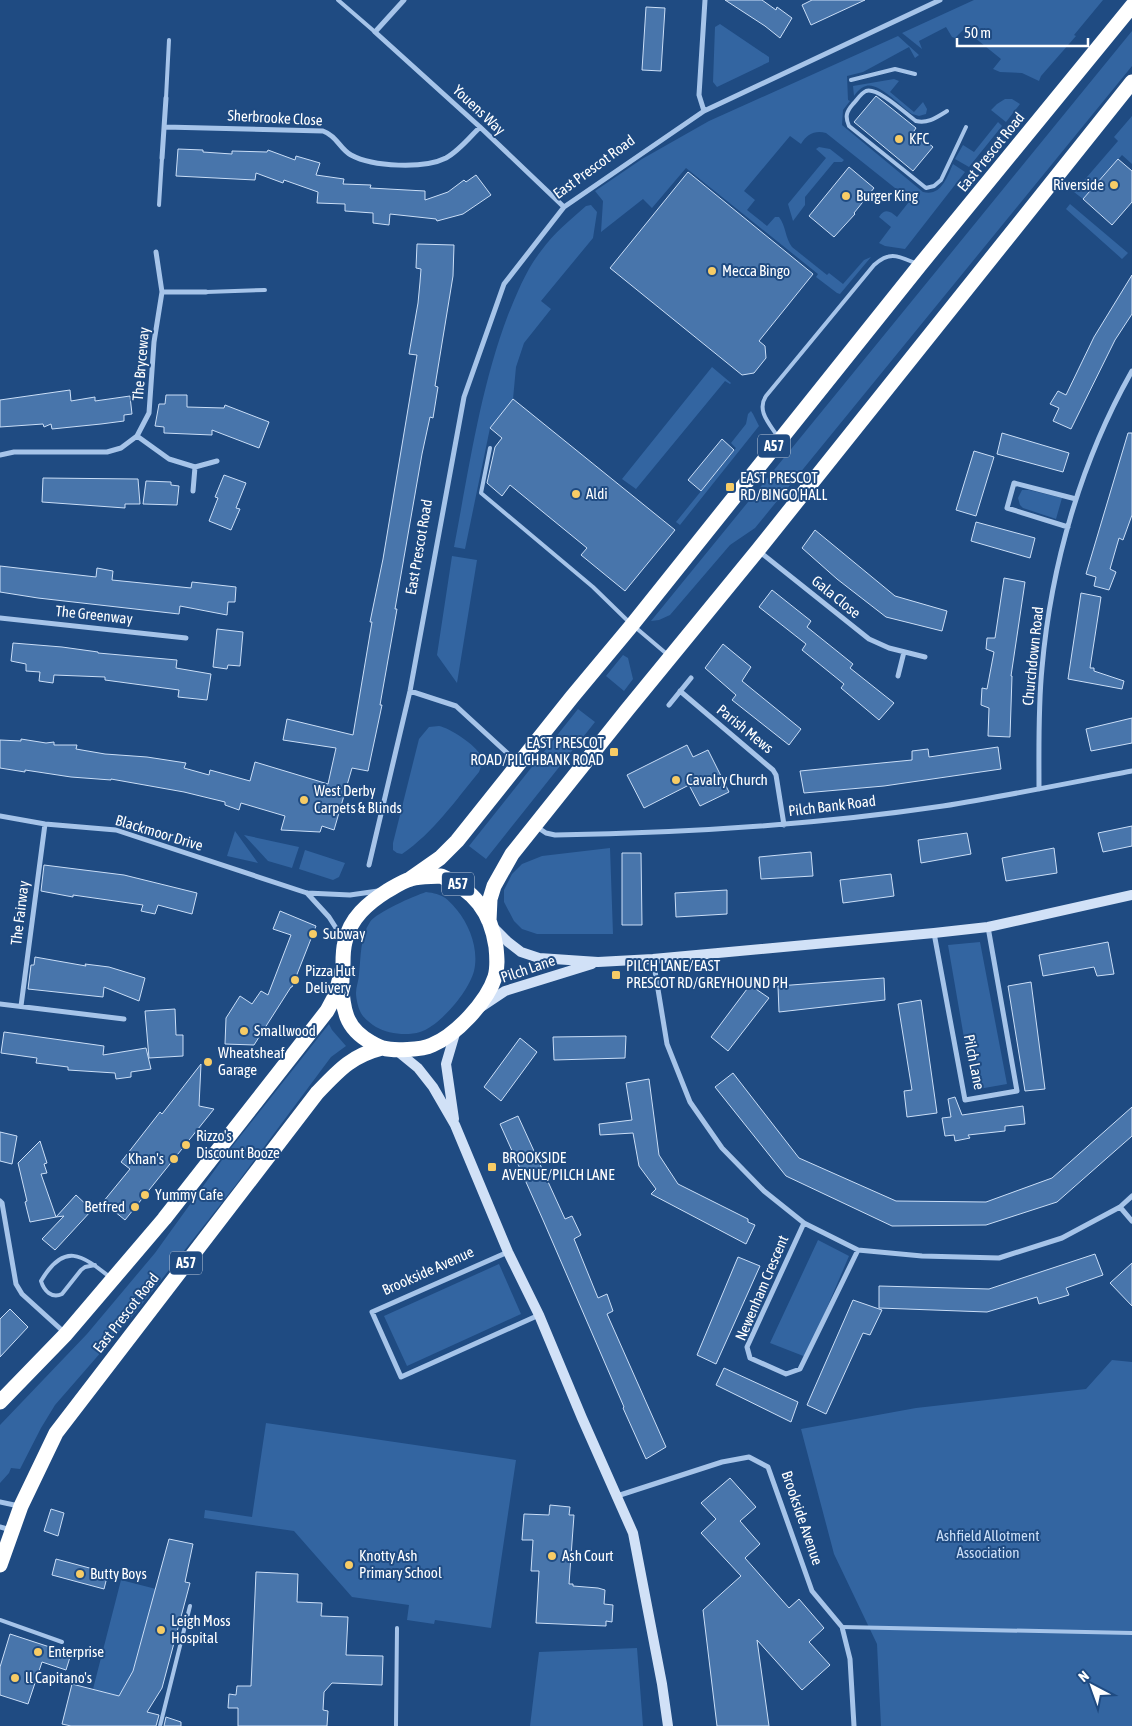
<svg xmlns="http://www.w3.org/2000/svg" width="1132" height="1726" font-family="'Asap Condensed',sans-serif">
  <rect width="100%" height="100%" fill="#1f4b82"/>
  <!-- green -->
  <path fill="#3365a1" d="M974 0H1103L1074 35 1076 36 1041 76 1039 81 1022 73 1000 72 993 69 1001 59 964 29 955 38 952 37 946 27 919 41 922 49 902 33Z
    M720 24 769 57V62L717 87 713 82 715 27Z
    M1132 31V66L755 528 730 545 670 615 659 620 651 621Z
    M898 36 919 55 915 58 909 47 863 72 847 76 848 100 850 101 843 110 842 125 923 192C941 197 947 177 953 164L965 172 905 249 885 246 879 243 891 227 879 217C885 208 890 211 897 217L912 198 905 196 826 133C815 130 807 134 801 144L790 136 744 191 755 200 747 210 767 226 775 217H779C786 226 785 238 792 247L827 275 829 273 843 284 864 260 871 257 840 294 837 293 816 277 818 274 686 168 652 208 643 199 601 232 603 201 595 191 642 159 709 121Z
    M894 79 899 81 890 92 914 112 923 102 927 109 926 114 919 116 912 114C901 107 879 82 866 86 860 88 857 92 854 96L853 86Z
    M1005 99H1012L1020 104 1006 122 991 110 997 104Z
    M1132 116V164L1122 155 1083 199 1074 192 1118 141 1114 137Z
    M998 122 1002 126 969 167 955 159 963 145 974 152Z
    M819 147 830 149 844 160 842 162H834L805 197V205L793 221 788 204 826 158 816 149Z
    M1070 204 1128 253 1122 259 1066 209Z
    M591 205 597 212 593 238 541 301 551 309 524 343 516 367 513 399 490 428 465 549 454 547C469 469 480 389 508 315 517 293 526 270 541 251 554 233 570 220 586 206Z
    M712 367 731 383 730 384 725 381 636 489 622 479Z
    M751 411 753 414 759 426 680 525 676 522 736 448 731 443 746 424 748 414Z
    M1022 490H1029L1062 498 1056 519 1023 508 1020 505 1018 498Z
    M452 556 477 560 457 683 437 655Z
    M623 655 628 658 633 679 624 691 606 676Z
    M578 709 595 722 486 859 469 846Z
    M439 726C450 728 476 745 481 756 483 762 481 767 479 772 455 801 433 833 402 854L397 853 393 850V843L419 739 429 727Z
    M235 831 258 863 227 856Z
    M244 835 299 847 292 868 268 861Z
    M610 848 613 934H537L522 929 514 921 504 902V890L512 874 522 864 542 856Z
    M305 850 345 863 339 877 333 880 299 869Z
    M426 892C443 894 447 898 457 910 470 926 479 950 474 971 469 991 440 1026 420 1032 407 1036 388 1034 376 1027 370 1023 363 1018 360 1011 358 1007 356 998 356 993 356 986 359 980 359 974 361 957 360 937 370 922 377 912 414 896 426 892Z
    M980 942 1007 1084 973 1090 948 945Z
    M329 1024 332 1030 346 1046 331 1057 235 1186 136 1312 55 1405 41 1428 20 1469 11 1468 9 1473 0 1483V1425L87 1334 155 1253 227 1153Z
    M818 1240 849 1256 806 1357 770 1343Z
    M499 1264 521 1314 407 1366 384 1316Z
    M1112 1360 1132 1362V1726H881L877 1644 834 1554 801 1429 916 1408 1086 1389Z
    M266 1423 516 1460 491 1628 435 1620 434 1624 407 1620 409 1605 352 1597 294 1531 204 1518 205 1510 252 1517Z
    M121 1580 156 1589 133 1671 119 1696 93 1689Z
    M637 1648 643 1726H530L539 1652Z"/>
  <!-- building -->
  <path fill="#4875ab" stroke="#cadef7" d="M725 0H762L776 10 777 7 792 18 780 38 765 26Z
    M812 0H865L811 25 802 5Z
    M646 7 665 8 661 71 642 70Z
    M876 96 916 128 914 131 933 147 913 171 854 122Z
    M178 149 203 150V152L232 154V151L267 152 268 150 295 160 296 156 320 163 316 175 344 179 343 184 371 185 370 188 425 191V200L448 192 464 180 466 182 476 175 491 195 463 214 437 221 436 219 390 214 389 225 373 223V213L345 211V204L317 203 318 192 284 180 283 183 256 173 255 180 176 176Z
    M1118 159 1132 171V202L1112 225 1083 199Z
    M849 167 874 188 854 213 855 214 834 237 809 216Z
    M688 172 813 274 759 341 765 346 766 358 754 373 742 375 610 268Z
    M417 244 454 245 453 276 435 386 438 387 433 418 430 417 422 454 395 609H397L380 705H382L368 771 352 768 334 830 322 826 320 832 281 830 285 816 241 803 239 810 225 805V802L184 792 111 779V780L71 777 25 770V772L0 768V740L21 741V739L46 743 54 742V745H77L76 749 105 754 147 757 186 763 184 768 209 775 210 770 250 781 255 762 328 784 336 748 283 740 287 719 353 735 372 622H370L383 559 417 355 409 354 418 303 420 282 421 269 416 268Z
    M1132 275V314L1115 340 1071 429 1053 421 1059 408 1050 404 1058 391 1066 395 1094 337Z
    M70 390 71 401 95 397V401L130 396 132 414 124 415V421L101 424 52 429 51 424 44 427 43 424 0 427V400Z
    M166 395H187V407L224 408 225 405 269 422 259 448 212 430V435L164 433V427L155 426 159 404H165Z
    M513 399 675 530 625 591 581 555 587 548 510 485 502 496 487 483 495 447 502 438 490 428Z
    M1002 433 1069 453 1063 472 997 454Z
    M1128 433H1132V515L1123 540 1119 538 1110 569 1116 572 1109 590 1094 586 1096 577 1086 574Z
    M722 439 734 450 701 491 688 480Z
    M974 451 994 457 976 516 956 510Z
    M224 475 246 483 236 508 240 509 231 530 209 521 218 498 215 497Z
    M43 478 138 479 140 504H125V508L42 502Z
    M146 481 171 482V485L179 486 177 505 143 504Z
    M976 522 1035 538 1030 558 971 541Z
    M815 530 895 596 947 611 942 631 886 617 837 579 802 548Z
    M0 566 96 577 97 568 113 571 112 580 191 588 192 582 236 587 235 602H228L227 615 180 606 179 614 38 598 0 592Z
    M1004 578 1025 582 1011 676H1012L1010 737 988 736 989 708 981 705 982 688 987 689 994 652 986 649 987 638H995Z
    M772 590 811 621 807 627 853 664 850 668 894 703 879 720 841 688 844 684 802 650 806 644 759 607Z
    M1081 593 1101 597 1090 668H1094V671L1124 681 1122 689 1068 679Z
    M217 629 243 632 240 666 228 665 227 669 213 667Z
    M13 643 62 647 98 652V653L177 660 176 668 211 674 207 700 178 697 179 690 105 680V677L54 675 53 683 39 681 40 672 26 671V664L11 661Z
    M723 644 751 667 742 681 801 729 789 745 732 700 736 695 705 668Z
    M1132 718V743L1091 751 1086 729Z
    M687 745 693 757 708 750 729 792 700 806 689 785 644 808 627 775Z
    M998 747 1001 769 884 786 804 793 800 771 912 760V751L928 749 929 757Z
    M1132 826V846L1103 852 1098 833Z
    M967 833 971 854 921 863 918 840Z
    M1054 848 1057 873 1006 881 1002 858Z
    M811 852 813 876 761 879 759 857Z
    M622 853H641L642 925H622Z
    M44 865 124 875 197 893 192 914 158 905 155 914 141 911 143 905 73 895V897L41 891Z
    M891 874 894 896 843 903 840 880Z
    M727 890V914L676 917 675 893Z
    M280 911 316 926 292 987H291L254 1045 225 1044 226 1018 240 996 252 1004 261 991 268 995 291 935 273 929Z
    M1108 942 1114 974 1097 976 1094 967 1043 976 1039 955Z
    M35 957 86 966 85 964 109 967 145 978 139 1001 104 987 103 997 28 989 31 965H34Z
    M884 978 885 1000 779 1012 778 986Z
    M1031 982 1045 1089 1025 1091 1008 986Z
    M750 985 769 998 728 1051 711 1037Z
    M921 1000 937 1113 907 1117 904 1091 912 1090 898 1004Z
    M175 1009 176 1035H183V1056L149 1058 145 1011Z
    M4 1032 104 1046 103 1055 146 1048 151 1069 131 1072V1077L116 1079 115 1073 68 1070V1067L36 1063 37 1058 1 1053Z
    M626 1036 625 1058 554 1060 553 1037Z
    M520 1038 537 1052 501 1101 484 1087Z
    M201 1064 199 1106 214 1109 125 1220 103 1202 130 1169 121 1162 160 1112 162 1114Z
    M733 1073 799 1158 896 1201 986 1202 1052 1178 1132 1107V1136L1057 1202 986 1225 892 1226 786 1176 715 1087Z
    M649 1079 659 1155 678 1184 748 1219V1222L755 1225 746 1244 651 1194 656 1189 639 1166 633 1133 600 1135 599 1124 632 1120 626 1083Z
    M955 1097 962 1115 1023 1106 1025 1124 1005 1126V1131L968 1135 970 1138 955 1141 954 1135 945 1136 942 1118 951 1117 948 1099Z
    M518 1116 565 1219 572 1216 581 1235 574 1239 598 1298 607 1294 613 1311 607 1314 666 1447 646 1459 623 1408 624 1407 543 1220 500 1124Z
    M0 1132 17 1136 12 1164 0 1161Z
    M40 1141 47 1163 44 1164 47 1173 41 1174 56 1217 30 1222 25 1202 27 1201 18 1163Z
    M76 1195 92 1210 55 1250 42 1239 64 1216 56 1217Z
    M1095 1254 1103 1275 1066 1288 1069 1295 1039 1304 1037 1297 987 1312 879 1308V1286L989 1289Z
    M738 1257 760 1266 716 1364 697 1355Z
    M1132 1263V1306L1110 1283Z
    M853 1300 882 1310 870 1335 863 1333 826 1414 807 1405Z
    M10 1309 28 1327 0 1357V1319Z
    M724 1368 798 1402 791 1422 716 1385Z
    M730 1478 756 1507 740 1521 760 1544 745 1558 789 1608 799 1599 824 1628 809 1642 830 1665 802 1690 757 1640 769 1726H717L703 1610 741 1576 701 1533 716 1519 701 1503Z
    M550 1505 570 1507 569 1515H574L569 1584H573V1586L598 1588 605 1590 604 1604 613 1605 612 1622 606 1621V1626L536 1623 539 1571H531L533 1540H522L524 1514 549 1515Z
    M51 1509 64 1513 58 1536 44 1531Z
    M169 1539 193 1544 185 1582 190 1583 162 1688 147 1712 159 1715 156 1726H71L62 1724 72 1684 119 1696 133 1671Z
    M56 1559 108 1573 104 1589 52 1575Z
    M256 1572 298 1574 297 1602 322 1603 321 1616 348 1617 346 1655 383 1656 382 1685 332 1683 324 1692 323 1710 328 1711 327 1726H238V1708H228L229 1694 236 1695 237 1686H251Z
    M10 1634 71 1654 66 1670 42 1662 28 1704 0 1695V1667Z
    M166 1717 181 1722V1726H164Z"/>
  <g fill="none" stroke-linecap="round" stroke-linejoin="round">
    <!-- lane -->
    <path stroke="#a6c4e9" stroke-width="4" d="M338 0 375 32
      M851 80 895 69 915 74
      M166 98 169 40
      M947 111C937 117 928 124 916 121 906 114 878 87 866 91 861 93 857 100 853 104 846 112 845 117 849 126L926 188 934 186 941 180 966 127
      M159 205 162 158
      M206 292 265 290
      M778 437C770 424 756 411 766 396L874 265C890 251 898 256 915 263
      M490 448 481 493 593 587 630 623
      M635 627 668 655
      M95 1265 85 1267 81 1270 62 1294C52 1299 44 1291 41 1281 64 1242 81 1254 111 1278
      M0 1620 62 1642
      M842 1627 1132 1633
      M160 1726 190 1606
      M396 1726 397 1628"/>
    <!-- street -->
    <path stroke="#a6c4e9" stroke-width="5" d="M404 0 375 32 480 127 564 207
      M704 111 699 95 705 0
      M165 127 323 131C337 136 340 149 351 155 373 167 424 169 446 158 459 151 470 137 480 127
      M162 158 166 98
      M162 292H206
      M137 436 169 459 195 467 217 461
      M0 455 14 452H107L121 448 137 436 149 413 154 342 162 292 156 252
      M193 491 195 467
      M1068 527 1007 508 1014 483 1076 499
      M760 552 869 639 889 648 925 657
      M0 618 186 638
      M898 676 904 652
      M410 691 456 706 518 763
      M680 691 773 770 776 775 784 825
      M669 705 691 678
      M1039 789C1039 749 1038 708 1042 668 1051 565 1081 461 1132 371
      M0 816 45 824 116 830 307 893 350 895 378 891
      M537 827 546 833 555 835C685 833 815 825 943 806 1006 796 1069 783 1132 771
      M369 865 410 691 464 397 504 284 564 207 704 111 940 0
      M307 893 329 917 343 939
      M934 933 965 1100 1017 1091 988 927
      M653 959 667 1044 690 1102 722 1148 764 1191 804 1223 858 1250 922 1256 999 1258 1062 1238 1120 1207 1132 1196
      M0 1004 124 1019
      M21 1006 45 824
      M0 1201 2 1203 16 1284 22 1294 65 1333
      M1120 1207 1132 1221
      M804 1223 747 1347 750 1358 786 1374 800 1369 858 1250
      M508 1252 372 1312 401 1377 539 1315
      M617 1496 722 1462 749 1457 768 1467 812 1591 842 1627 850 1659 854 1726
      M0 1502 19 1506
      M0 1527 11 1530"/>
    <!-- secondary -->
    <path stroke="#d1e1f7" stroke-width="10" d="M493 927 508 942 521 952 539 958 598 962 653 959 934 933 988 927 1132 895
      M481 1007 505 991 592 964
      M396 1050 418 1068 433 1087 455 1125 508 1252 539 1315 582 1418 633 1533 662 1684 668 1726
      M454 1119 446 1064 456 1030"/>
    <!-- highway -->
    <path stroke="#fff" stroke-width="15" d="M441 876C474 890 491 912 496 947 497 957 498 967 495 977 487 1002 456 1035 432 1045 422 1050 393 1051 383 1048 379 1047 376 1045 372 1043 361 1037 352 1030 347 1017 341 1000 341 982 343 964 343 957 343 949 345 942 350 918 368 903 387 891 394 887 403 881 411 879 420 876 431 877 441 876Z
      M410 879 440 858 457 841 572 697 632 625 920 265 1132 6
      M489 921 490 899 494 886 512 854 627 710 758 550 1132 82
      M0 1402 66 1334 164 1219 327 1011 335 996 342 970
      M0 1565 21 1506 56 1433 317 1093C339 1070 351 1056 382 1048"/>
  </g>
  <!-- markers -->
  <g fill="#f7cc66" stroke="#1f4b82" stroke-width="2">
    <circle cx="899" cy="139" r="5"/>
    <circle cx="1114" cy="185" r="5"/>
    <circle cx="846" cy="196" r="5"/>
    <circle cx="712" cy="271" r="5"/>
    <rect x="725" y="482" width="10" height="10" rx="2.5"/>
    <circle cx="576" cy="494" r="5"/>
    <rect x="609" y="747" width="10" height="10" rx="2.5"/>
    <circle cx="676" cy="780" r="5"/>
    <circle cx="304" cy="800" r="5"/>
    <circle cx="313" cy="934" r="5"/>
    <rect x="611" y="970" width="10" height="10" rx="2.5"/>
    <circle cx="295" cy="980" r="5"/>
    <circle cx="244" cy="1031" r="5"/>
    <circle cx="208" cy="1062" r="5"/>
    <circle cx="186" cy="1145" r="5"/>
    <circle cx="174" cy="1159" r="5"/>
    <rect x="487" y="1162" width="10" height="10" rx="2.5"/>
    <circle cx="145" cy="1195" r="5"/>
    <circle cx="135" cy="1207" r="5"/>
    <circle cx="552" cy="1556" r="5"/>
    <circle cx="349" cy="1565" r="5"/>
    <circle cx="80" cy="1574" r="5"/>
    <circle cx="161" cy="1630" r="5"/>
    <circle cx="38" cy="1652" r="5"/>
    <circle cx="15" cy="1678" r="5"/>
  </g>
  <g text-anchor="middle" stroke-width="4" stroke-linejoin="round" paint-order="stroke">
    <!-- shield labels -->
    <g fill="#1f4b82" stroke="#bcc9da" stroke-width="1">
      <rect x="758" y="434.5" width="32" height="23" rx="4"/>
      <rect x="442" y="872.5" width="32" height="23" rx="4"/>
      <rect x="170" y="1251.5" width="32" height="23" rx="4"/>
    </g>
    <g font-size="14" font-weight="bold" fill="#fff">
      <text x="774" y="451">A57</text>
      <text x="458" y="889">A57</text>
      <text x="186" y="1268">A57</text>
    </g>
    <!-- street labels -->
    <g font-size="15" fill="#fff" stroke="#1f4b82">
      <text transform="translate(479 110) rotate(43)" y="5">Youens Way</text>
      <text transform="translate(275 118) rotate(3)" y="5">Sherbrooke Close</text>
      <text transform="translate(991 152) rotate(-51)" y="5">East Prescot Road</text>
      <text transform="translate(594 167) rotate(-36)" y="5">East Prescot Road</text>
      <text transform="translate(141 364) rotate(-85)" y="5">The Bryceway</text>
      <text transform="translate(419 547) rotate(-80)" y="5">East Prescot Road</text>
      <text transform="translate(836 597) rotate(39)" y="5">Gala Close</text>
      <text transform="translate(94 615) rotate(6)" y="5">The Greenway</text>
      <text transform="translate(1033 656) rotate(-84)" y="5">Churchdown Road</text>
      <text transform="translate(745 729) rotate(39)" y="5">Parish Mews</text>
      <text transform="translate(832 806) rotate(-7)" y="5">Pilch Bank Road</text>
      <text transform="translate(159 833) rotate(17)" y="5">Blackmoor Drive</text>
      <text transform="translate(20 913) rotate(-83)" y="5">The Fairway</text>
      <text transform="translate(528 969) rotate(-19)" y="5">Pilch Lane</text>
      <text transform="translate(974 1062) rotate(79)" y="5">Pilch Lane</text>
      <text transform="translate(428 1271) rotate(-24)" y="5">Brookside Avenue</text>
      <text transform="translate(762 1288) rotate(-67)" y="5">Newenham Crescent</text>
      <text transform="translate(126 1313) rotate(-52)" y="5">East Prescot Road</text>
      <text transform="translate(802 1518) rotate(71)" y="5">Brookside Avenue</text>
    </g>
    <!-- poi labels -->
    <g font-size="15" fill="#fff" stroke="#1f4b82" text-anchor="start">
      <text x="909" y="144">KFC</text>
      <text x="1104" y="190" text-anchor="end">Riverside</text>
      <text x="856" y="201">Burger King</text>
      <text x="722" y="276">Mecca Bingo</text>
      <text x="740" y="483">EAST PRESCOT<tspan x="740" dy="17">RD/BINGO HALL</tspan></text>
      <text x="586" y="499">Aldi</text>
      <text x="604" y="748" text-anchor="end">EAST PRESCOT<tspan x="604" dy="17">ROAD/PILCHBANK ROAD</tspan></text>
      <text x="686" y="785">Cavalry Church</text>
      <text x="314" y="796">West Derby<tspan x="314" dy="17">Carpets &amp; Blinds</tspan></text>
      <text x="323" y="939">Subway</text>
      <text x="626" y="971">PILCH LANE/EAST<tspan x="626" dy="17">PRESCOT RD/GREYHOUND PH</tspan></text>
      <text x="305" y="976">Pizza Hut<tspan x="305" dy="17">Delivery</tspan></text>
      <text x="254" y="1036">Smallwood</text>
      <text x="218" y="1058">Wheatsheaf<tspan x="218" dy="17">Garage</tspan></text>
      <text x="196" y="1141">Rizzo's<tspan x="196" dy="17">Discount Booze</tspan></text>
      <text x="502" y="1163">BROOKSIDE<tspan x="502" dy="17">AVENUE/PILCH LANE</tspan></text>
      <text x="164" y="1164" text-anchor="end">Khan's</text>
      <text x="155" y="1200">Yummy Cafe</text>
      <text x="125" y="1212" text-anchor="end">Betfred</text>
      <text x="359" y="1561">Knotty Ash<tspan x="359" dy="17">Primary School</tspan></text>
      <text x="562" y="1561">Ash Court</text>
      <text x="90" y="1579">Butty Boys</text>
      <text x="171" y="1626">Leigh Moss<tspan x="171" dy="17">Hospital</tspan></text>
      <text x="48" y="1657">Enterprise</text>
      <text x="25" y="1683">ll Capitano's</text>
    </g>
    <!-- park labels -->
    <g font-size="15" fill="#cadef7" stroke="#1f4b82">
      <text x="988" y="1541">Ashfield Allotment<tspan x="988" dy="17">Association</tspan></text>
    </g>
  </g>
  <!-- north arrow -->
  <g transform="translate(1092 1686) rotate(319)" stroke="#1f4b82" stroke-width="4" paint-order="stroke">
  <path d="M0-4L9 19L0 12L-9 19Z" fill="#ffffff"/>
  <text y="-8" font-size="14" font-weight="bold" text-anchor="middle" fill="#ffffff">N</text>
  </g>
  <!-- scale -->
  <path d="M957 38v8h131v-8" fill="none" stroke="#ffffff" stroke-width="2.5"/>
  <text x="964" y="38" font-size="15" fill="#ffffff" stroke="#1f4b82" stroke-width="4" paint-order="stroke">50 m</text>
</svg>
